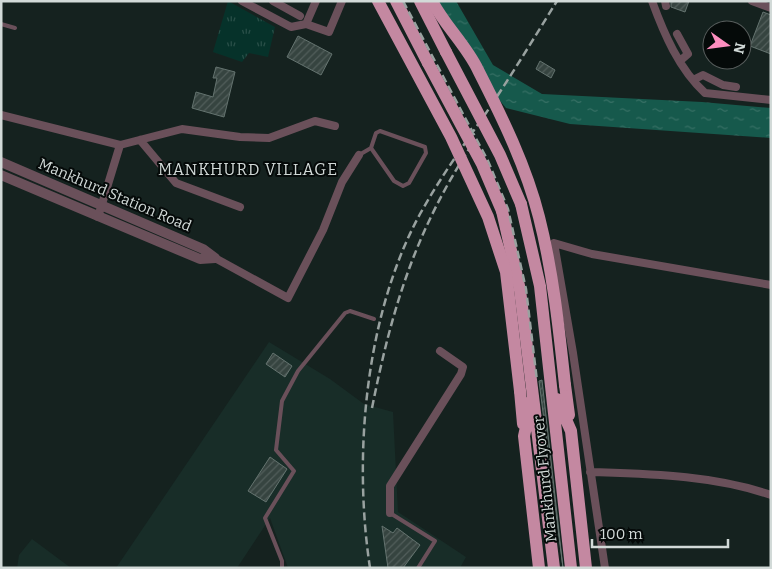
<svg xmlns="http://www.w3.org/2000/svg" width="772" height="569" font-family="Bitter,serif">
  <defs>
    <pattern id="park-tufts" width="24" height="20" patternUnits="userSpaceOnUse" patternTransform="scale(1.25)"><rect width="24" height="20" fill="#06322a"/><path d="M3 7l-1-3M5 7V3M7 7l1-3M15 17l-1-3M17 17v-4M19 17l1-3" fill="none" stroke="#294f48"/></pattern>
    <pattern id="water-ripples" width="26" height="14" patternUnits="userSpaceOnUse" patternTransform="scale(1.25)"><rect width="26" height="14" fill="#16594c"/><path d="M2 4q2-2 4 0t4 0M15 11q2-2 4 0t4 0" fill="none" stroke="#377065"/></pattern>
    <pattern id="building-hatch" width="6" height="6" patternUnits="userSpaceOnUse" patternTransform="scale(1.25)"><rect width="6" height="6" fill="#364440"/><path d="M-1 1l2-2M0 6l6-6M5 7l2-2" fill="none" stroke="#525e5b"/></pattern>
  </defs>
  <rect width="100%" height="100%" fill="#15221f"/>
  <!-- built -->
  <path fill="#182d28" d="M269 342 330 379 364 404 393 412 398 512 466 557 460 568H288L270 518 237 568H116Z
    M32 539 71 568H17L19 555Z"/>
  <!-- park -->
  <path fill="url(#park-tufts)" d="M228 1 275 27 268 57 249 53 242 62 213 52Z"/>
  <!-- water -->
  <path fill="url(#water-ripples)" d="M437 1H456L493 65 542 94 702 102 771 108V138L570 124 506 108 479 76Z"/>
  <!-- building -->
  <path fill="url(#building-hatch)" stroke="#64736f" d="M671 1H689L685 12 671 7Z
    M763 12 771 15V54L750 46Z
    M298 36 332 54 321 75 287 57Z
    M540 61 555 70 551 78 536 69Z
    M216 67 235 72 224 117 192 108 196 92 213 97 217 78H213Z
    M273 353 292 366 285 377 266 364Z
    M542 380 563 568 539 381Z
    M270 457 287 469 266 502 248 491Z
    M382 526 393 533 397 528 420 545 403 568H388Z"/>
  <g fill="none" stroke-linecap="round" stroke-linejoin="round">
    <!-- service -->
    <path stroke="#6a505a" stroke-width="4" d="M1 24 15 28
      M359 155 371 148 376 133 380 131 425 147 426 153 409 183 403 186 394 181 371 148
      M390 513 435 541 418 568
      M282 568V561L265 518 294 471 276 450 282 401 298 371 345 313 350 311 374 319"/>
    <!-- minor -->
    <path stroke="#6a505a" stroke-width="8" d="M242 1 291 27 306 24 329 32 342 1
      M273 1 300 16
      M652 1C664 34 679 69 705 93L771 100
      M665 1 666 6
      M752 1 771 8
      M306 24 316 1
      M677 34 688 54 681 60
      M693 80 703 75 723 85 736 87
      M1 115 120 145
      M140 140 176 183 240 207
      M98 217 120 145 182 129 240 137 269 138 315 121 335 126
      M215 258 288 298 323 230 342 182 359 155
      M590 472C650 474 713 475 771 495
      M390 513V486L461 374 463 367 440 351
      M605 568 573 353 554 243 592 254 771 285"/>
    <!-- tertiary -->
    <path stroke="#6a505a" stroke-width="10" d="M1 162 203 249 215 258
      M1 175 200 259 215 258"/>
    <!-- trunk -->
    <path stroke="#c488a1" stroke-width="12" d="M396 1 428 63
      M420 1 446 52
      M521 204 540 286 571 568
      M502 211 520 290 554 568
      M565 385 569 415
      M520 391 523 424
      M557 399 571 431 586 568
      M532 400 524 436 539 568"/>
    <!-- rail -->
    <path stroke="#99a2a0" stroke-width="2.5" stroke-dasharray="8 4" stroke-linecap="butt" d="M403 1 488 161 508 209 526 289 537 381
      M372 408C392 308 415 232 471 146
      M370 568C353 456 365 315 420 214 440 178 463 146 486 113 511 76 534 38 557 1"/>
    <!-- trunk-bridge -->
    <path stroke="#c488a1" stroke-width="12" d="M378 1 451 137 488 217 506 272 520 391
      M432 1C445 26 466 45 478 70 502 117 526 166 539 217 553 272 559 329 565 385
      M446 52 500 155 521 204
      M428 63 482 164 502 211"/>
  </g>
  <g text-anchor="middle" stroke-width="4" stroke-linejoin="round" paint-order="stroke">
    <!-- street labels -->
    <g font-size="15" fill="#d2dad8" stroke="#050a09">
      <text transform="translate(115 195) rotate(23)" y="5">Mankhurd Station Road</text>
      <text transform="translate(545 479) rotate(-96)" y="5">Mankhurd Flyover</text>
    </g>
    <!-- neighbourhood labels -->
    <g font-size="16" letter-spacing="1" fill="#d2dad8" stroke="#050a09">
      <text x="248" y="175">MANKHURD VILLAGE</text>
    </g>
  </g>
  <!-- border -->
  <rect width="772" height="569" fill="none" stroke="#d2dad8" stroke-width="5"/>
  <!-- north arrow -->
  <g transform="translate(727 45) rotate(104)"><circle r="24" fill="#050a09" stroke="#575d5c"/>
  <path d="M0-4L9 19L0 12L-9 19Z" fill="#fd8ebf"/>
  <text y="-8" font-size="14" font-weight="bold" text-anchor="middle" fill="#d2dad8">N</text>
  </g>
  <!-- scale -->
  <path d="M592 539v8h136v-8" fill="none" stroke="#d2dad8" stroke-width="2.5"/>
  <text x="600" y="539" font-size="15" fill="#d2dad8" stroke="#050a09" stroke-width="4" paint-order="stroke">100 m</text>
</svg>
